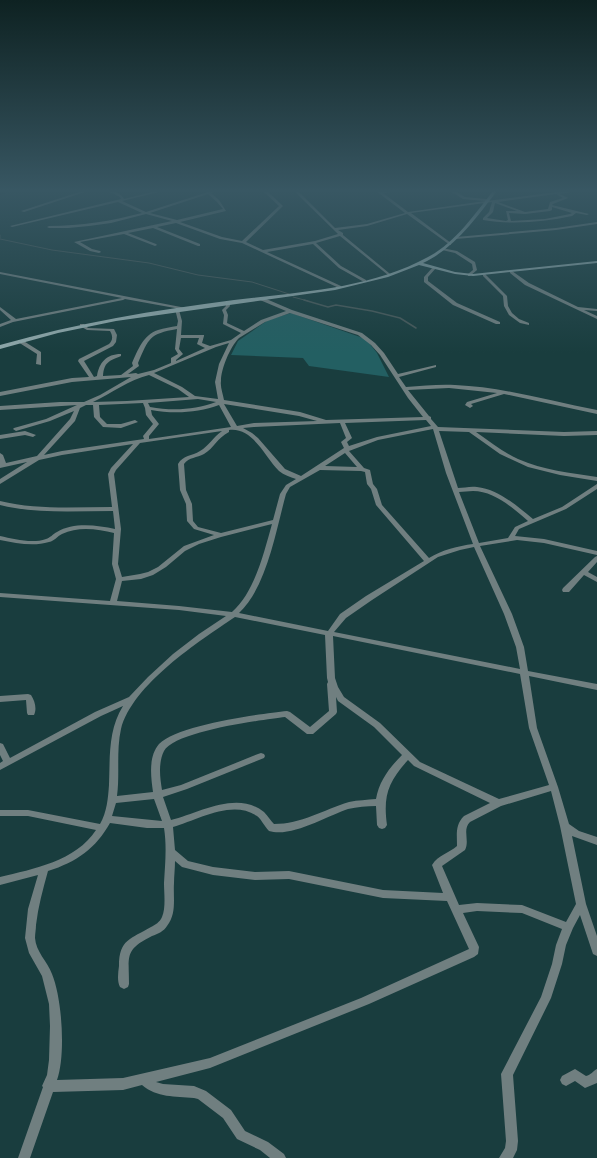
<svg xmlns="http://www.w3.org/2000/svg" width="597" height="1158" font-family="'Fira Sans',sans-serif">
  <rect width="100%" height="100%" fill="#193d3e"/>
  <!-- green -->
  <path fill="#235f62" d="M291 313 366 339 377 353 389 377 309 366 303 358 231 355 238 341 268 320Z"/>
  <g fill="none" stroke-linecap="round" stroke-linejoin="round">
    <!-- stream-far1 -->
    <path stroke="#485a5a" stroke-width="1" d="M0 235V238
      M0 239 52 250 149 263 198 275 252 282 289 294
      M293 297 308 301"/>
    <!-- stream -->
    <path stroke="#485a5a" stroke-width="1.5" d="M304 300 328 307 336 305 372 311 400 318 416 328"/>
    <!-- river -->
    <path fill="#0d1d1e" fill-rule="evenodd" d="M0 191H10L0 195Z"/>
    <!-- street -->
    <path fill="#707f80" fill-rule="evenodd" d="M82 191H88L24 212 21 211Z
      M108 191C114 191 121 193 124 199L156 191H163L122 201 146 212 211 191H216L211 193 219 200 226 211 180 222 222 237 242 241 279 206 263 191H267L283 206 246 242 263 250 315 241 338 234 294 191H298L335 228 367 224 405 213 376 191H402L383 193 408 212 485 201 463 199 450 191H455L465 197 486 199 488 200 487 201 565 191H576L560 194 568 198 553 204 552 205 589 214 587 215 576 213 572 216C543 222 513 225 483 220V218L489 212 492 202 411 213 451 243V245H450L407 214 367 226 338 230 343 233V235L389 273 390 274 388 275 340 236 316 243 341 266 366 280V281L364 282 339 268 313 244 267 252 341 286V287L339 288 242 243 220 239 176 223 157 227 200 244V246H198L153 228 128 233 156 244 157 245 155 246 124 234 80 242 92 249 100 251 101 252 99 253 90 251 74 242 172 221 146 214 111 223 89 226 68 228H49L47 227 49 226C81 226 111 221 142 213L118 202 12 227 10 226 121 199 120 197ZM208 194 217 202 223 209 177 220 150 213ZM556 194 563 198 550 202 548 209 525 212 498 202ZM495 203 517 211H506L508 220 506 221 487 218 493 212ZM552 207 572 213 570 214 545 219 511 221 509 213 525 214 550 211 552 210Z
      M597 222V224L556 230 456 239 454 238 456 237 556 228Z
      M442 248 457 251 475 262 477 270 470 276H468V274L473 270 472 264 455 253 442 250Z
      M433 267 436 268 428 277V281L457 303 500 322V324H496L453 305 424 282V277Z
      M510 271H512L529 283 578 307 597 309V311L584 310 597 316V319L525 285 510 273Z
      M0 272 186 308 188 309 186 310 125 299 123 300 13 322 0 327V324L11 320 0 310V307L16 319 122 298 0 274Z
      M483 274H485L507 296 508 306 512 313 519 319 529 323V325L520 323 509 315 504 306 503 296 483 276Z
      M260 298H264L292 310 362 333 375 343 384 353 398 374 436 365V367L399 377 406 387C423 386 439 384 455 385 503 387 550 401 597 410V414L504 394 471 404 473 406 470 408 465 405 467 402 497 393 449 388 408 390 429 416 431 417V419L438 427 564 432 597 431V435L564 436 476 432C490 442 503 452 518 459 543 470 571 473 597 477V481L560 475 528 467 500 454 469 432 439 431 458 488C464 488 470 486 477 487 498 489 517 506 533 519L562 507 597 484V489L566 509 519 529 515 536 544 539 597 551V555L544 543 517 540 480 546 512 614 524 647 528 671 597 684V690L529 676 537 728 558 787 569 824 579 831 597 837V845L572 836 586 904 597 936V956L593 954 580 915 573 928 566 945 562 964 551 998 513 1075 518 1141 517 1150 513 1158H499L505 1148 506 1141 501 1074 541 997 552 964 556 945 562 929 522 913 477 911 463 913 479 947 478 954 474 957 369 1004 210 1068 156 1082 163 1084 194 1086 206 1091 231 1110 245 1131 268 1142 284 1154 286 1158H270L260 1150 237 1139 223 1118 198 1099 194 1098C175 1096 157 1098 142 1085L123 1090 53 1092 30 1158H18L43 1087 42 1086 47 1075 49 1060 50 1026 49 1004 42 976 29 953 25 938 28 909 38 875 0 885V877C33 869 76 861 96 830L28 816H0V810H28L100 824C107 812 108 798 109 785 110 758 108 730 123 706L101 716 0 770V763L3 761 0 755V743L3 744 10 758 95 712 129 697 148 677 173 654 199 634 226 616 179 610 0 597V593L110 601 116 579 112 564 114 533C98 529 78 526 62 534 57 536 55 541 49 542 33 547 16 543 0 540V536C14 539 32 544 46 539 50 538 53 534 57 532 73 522 97 525 115 529L113 511C75 511 36 514 0 505V501C36 510 75 507 112 507L108 474 111 468 133 444 62 455 39 460 0 484V479L27 462 0 468V453L3 455 6 463 37 456 70 419 74 411 50 421 16 431 13 429 14 428 46 419 77 405 0 410V406L60 402H84L100 395 131 377 72 382 0 396V392L72 378 89 377 78 361 79 359 109 344C113 340 113 336 110 331L87 330 80 326V324H84L88 328 114 329 117 335 116 342 113 346 84 361 94 377 97 376C99 363 106 354 121 354V356C109 361 104 362 103 376L121 375 133 366 132 363C138 350 143 335 158 330 164 328 171 327 177 326L178 321 175 309 179 310 182 321 181 335H204V336L202 343 210 346 231 340 241 333 223 324 224 315 222 310 226 306 225 302H229L230 306 226 310 228 315 227 323 244 331 261 320 286 311 260 300ZM290 313 358 335 371 345 380 355 408 398 423 417 326 420 300 412 224 400C223 394 220 387 221 381 221 369 230 347 239 338L265 322ZM177 329 175 349 178 354 171 358V363L154 370 138 374 136 373 128 374 139 366 138 363C149 338 149 334 177 329ZM181 338H199L197 344 205 348 176 361V360L183 354 179 349ZM229 343 219 364 215 382 218 399 195 396 182 387 154 373 216 347ZM149 375 178 389 189 397 127 401 93 402C112 393 129 380 149 375ZM198 399 216 402C195 410 172 411 150 407L148 403ZM143 403 145 408 146 415 153 424 143 436 144 439 62 451 44 455 75 421 80 408 86 405H93L94 417 103 427 121 428 138 422 135 420 121 424H107L100 417 99 405ZM224 404 299 416 317 421 254 423 237 426ZM219 405 231 427 149 439V436L159 424 152 415 151 410C173 414 198 413 219 405ZM426 420 431 426 377 437 349 446 347 442 352 438 345 423ZM340 423 346 438 341 442 344 448 301 476 285 469 258 438 252 433 243 428 254 427ZM433 429 446 473 473 544C458 546 442 550 429 558L382 505 377 489 373 484 370 470 364 468 349 451 378 440ZM229 430C253 427 265 457 279 471 284 475 290 477 296 479L286 485 280 494 273 520 221 533 198 527 193 521 192 504 186 490 184 464C189 457 197 458 204 454 214 448 217 438 229 432ZM222 431C213 437 209 446 200 451 192 456 183 455 178 464L180 490 186 504 187 521 194 529 214 535 184 546 158 567 148 572 140 574 122 577 118 564 121 529 114 474 116 470 140 443ZM345 453 357 467 325 466ZM320 470 361 471 365 472 367 484 371 489 376 505 424 561 366 596 340 614 328 631 239 613C267 587 276 530 286 494L290 487ZM473 491C494 491 513 508 528 521L515 527 508 538 479 543 459 492ZM272 524C264 552 255 592 232 612L179 606 117 601 122 581 141 579 153 575 166 567 185 551 199 544 221 537ZM474 547 504 614 516 647 520 669 334 632 346 618 372 600 438 557 460 550ZM235 617 325 635 327 678 328 682 327 684 329 711 310 727 290 712 287 711C259 714 178 725 159 744 148 757 151 777 153 792L117 796C120 774 116 751 121 729 132 685 199 641 235 617ZM333 636 520 674 529 728 549 785 499 799 420 762 380 723 344 697 338 687 335 678ZM336 697 338 701 374 727 402 755C390 767 379 781 376 799 367 800 358 800 349 802 323 810 301 824 274 824 271 821 268 816 264 812 237 790 199 813 171 820L163 797 187 789 264 758 265 756 264 754 261 753 258 754 181 785 162 790C160 778 158 763 164 751 175 731 262 720 285 717L307 734H313L336 714 337 712ZM408 760 414 766 490 803 464 816C455 825 457 834 457 846 449 853 438 855 432 865L443 893 383 890 289 871 255 872 213 867 188 861 175 850 173 827C198 820 232 799 257 816 262 820 264 826 269 831 291 838 327 816 348 809 357 807 367 806 376 806L377 825 379 828 382 829 385 828 387 825C383 796 388 782 408 760ZM551 791 560 826 576 904 566 922 522 905 477 903 459 905 442 866 465 850C470 840 462 830 470 822L501 806ZM154 799 162 821 112 816 116 803ZM110 823 147 828H164C167 847 165 865 164 883 164 894 166 907 162 917 160 922 155 925 151 927 131 939 119 939 119 966 118 973 117 981 120 987L124 989 128 987 129 984C129 956 124 950 152 936 158 934 164 931 167 926 177 913 173 898 174 883 174 876 175 869 175 861L182 867 213 875 255 880 289 879 383 898 447 901 469 949 361 998 210 1058 123 1078 57 1080C66 1055 62 998 52 974 47 961 36 952 35 938 35 934 36 929 36 925 38 907 43 889 48 871 77 862 96 848 110 823Z
      M18 340H22L41 352V365L36 364 37 354 18 342Z
      M25 431 36 435 33 437 25 435 0 439V435Z
      M597 556V562L588 572 597 577V582L584 575 569 592H563L562 590 563 588 595 557Z
      M28 694 31 695C35 701 37 709 34 715H28L27 713 26 700 0 702V696Z
      M575 1069 586 1076C591 1075 593 1071 597 1069V1083L585 1088 575 1081 566 1086 562 1084 560 1080 562 1076Z"/>
    <!-- secondary -->
    <path fill="#8fa8aa" fill-rule="evenodd" d="M493 191H497C476 218 455 248 423 263L455 272 473 274 597 261V263L473 276 455 274 419 265 388 277 335 290 116 321 58 333 0 349V345C77 323 155 310 234 300 299 292 370 289 428 257 455 243 474 215 493 191Z"/>
  </g>
  <!-- sky -->
  <linearGradient id="sky" x2="0" y2="1"><stop stop-color="#0e2222"/><stop offset="0.54" stop-color="#385763"/><stop offset="1" stop-color="#385763" stop-opacity="0"/></linearGradient>
  <rect width="597" height="353" fill="url(#sky)"/>
</svg>
